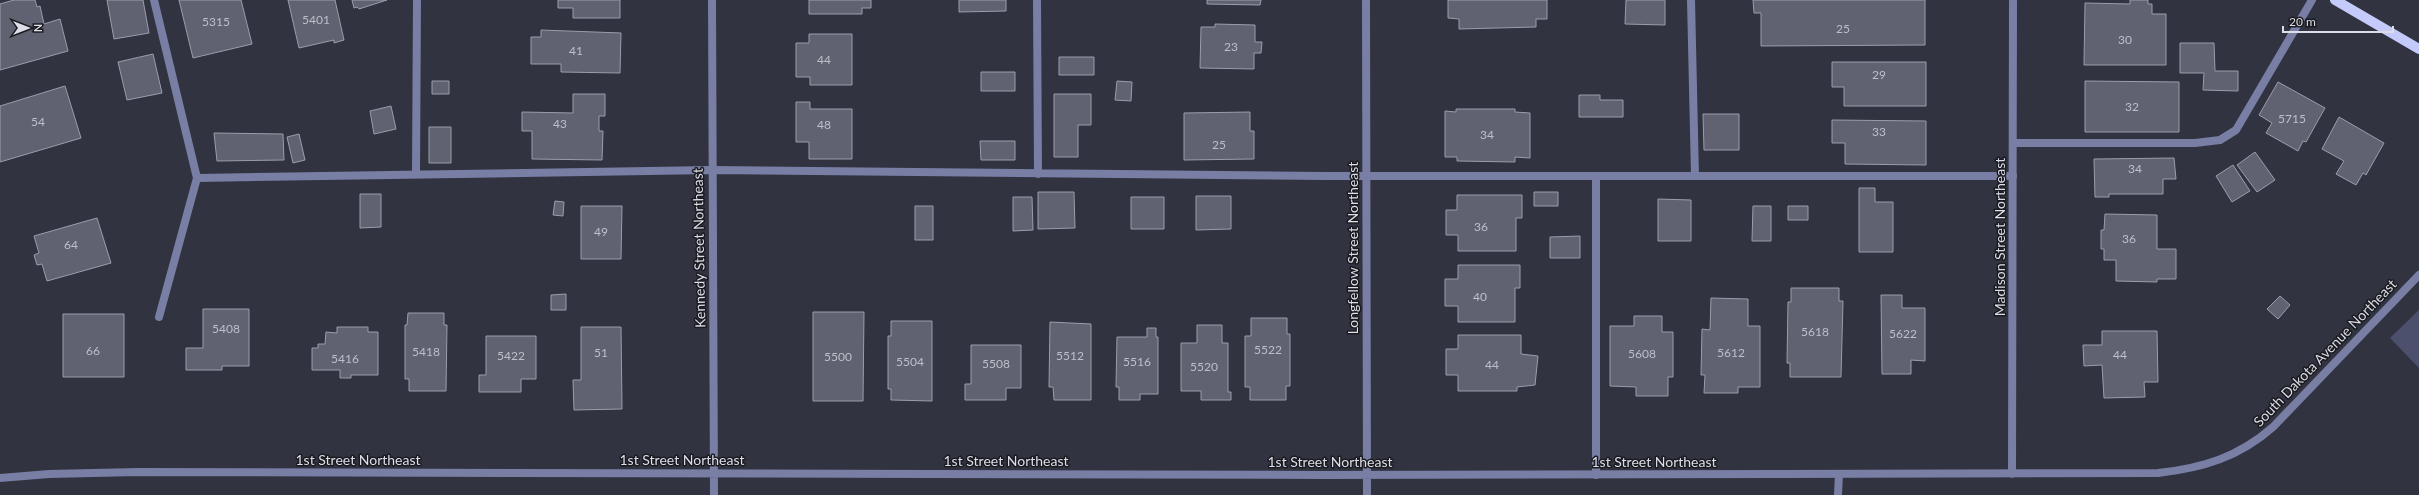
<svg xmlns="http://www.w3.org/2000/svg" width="2419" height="495" font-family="Lato,sans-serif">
  <rect width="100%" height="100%" fill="#313340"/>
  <!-- green -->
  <path fill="#4d506c" d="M2419 310V368L2390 338Z"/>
  <!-- building -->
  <path fill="#606271" stroke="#9b9dad" d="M14 0H35L37 7 40 6 44 24 60 19 68 51 0 70V4Z
    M107 0H143L149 33 114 39Z
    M179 0H241L252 44 193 58Z
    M288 0H335L344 40 334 43V40L299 48Z
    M352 0H387L359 9 357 7 354 8Z
    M558 0H620V18H573V8H558Z
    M809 0H871V8H862V14H809Z
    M959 0H1006V11L959 12Z
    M1207 0H1261L1260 5 1207 4Z
    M1448 0H1547V19H1536V27L1459 29V19L1448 18Z
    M1626 0H1665V25L1625 24Z
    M1753 0H1925V45L1761 46V13H1754Z
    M2130 0H2148V4H2152V14H2166V65H2084L2085 3 2130 4Z
    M1215 24 1255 25V42H1262L1261 53H1254V69L1200 68 1201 27H1215Z
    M541 30 621 33 620 73 561 72V64H531V37H541Z
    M809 34H852V85H810V77H796V43H809Z
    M2180 43H2214L2215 71H2238V91L2203 90 2204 73H2180Z
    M153 54 162 93 127 100 118 62Z
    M1059 57H1094V75H1059Z
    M1832 62H1926V106H1844V87H1832Z
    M981 72H1015V91H981Z
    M432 81H449V94H432Z
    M1117 81 1132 82 1131 101 1115 100Z
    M2085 81 2179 82V132H2085Z
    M2278 82 2325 108 2306 142 2303 141 2298 151 2266 133 2272 123 2259 115Z
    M65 86 81 138 0 162V106Z
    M573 94H605V116H599V131H603L602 160 532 159V131H522V112L573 113Z
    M1054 94H1091V125H1078V157H1054Z
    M1579 95H1600V100H1623V117H1579Z
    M796 102H810V109H852V159H809V142H796Z
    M391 106 396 129 374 134 370 111Z
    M1456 109H1515V112L1530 113V158L1515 157V162L1457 161V157H1445V111L1456 112Z
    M1250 112V131H1254V159L1184 160V113Z
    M1703 114H1739V150H1704Z
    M2339 117 2384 143 2366 175 2363 173 2356 185 2336 174 2344 161 2322 149Z
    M1832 120 1926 121V165L1845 164V143H1832Z
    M429 127H451V163H429Z
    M214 133 283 134 284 160 217 161Z
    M299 134 305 160 293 163 287 137Z
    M980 141H1015V160H981Z
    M2255 152 2275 180 2257 192 2237 165Z
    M2174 158 2176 179H2163V194H2109V197H2095L2094 159Z
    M2233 165 2250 191 2232 202 2216 176Z
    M1859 188H1875V202H1893V252H1859Z
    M1038 192H1074L1075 228 1038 229Z
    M1534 192H1558V206H1534Z
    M360 194H381V227L360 228Z
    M1457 195H1522V218H1516V251H1458V235H1446V210H1457Z
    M1196 196H1231V229L1196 230Z
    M1013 197H1032L1033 230 1013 231Z
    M1131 197H1164V229H1131Z
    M1658 199 1691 200V241H1658Z
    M555 201 564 202 563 216 553 215Z
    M581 206H622L621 259H581Z
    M915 206H933V240H915Z
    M1753 206H1771V241H1752Z
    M1788 206H1808V220H1788Z
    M2105 214 2157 215V249H2176V279H2157V282L2116 281V260H2104V249H2101V230H2104Z
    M97 218 111 263 47 281 42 264 37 265 34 255 39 253 34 236Z
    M1580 236V258H1550V237Z
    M1458 265H1520V288H1515V322H1458V306H1445V279H1458Z
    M1791 288H1839V301H1843L1841 377H1790V363H1787L1788 302H1791Z
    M566 294V310H551V295Z
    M1881 295H1902V308H1925V361L1911 360V374H1882Z
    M2280 296 2290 305 2278 319 2267 309Z
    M1711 298 1748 299V326H1760V387H1738V393H1704L1705 375H1701L1702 329 1710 330Z
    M203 309H249V366H222V370H186V348H203Z
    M813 312H864L863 401H813Z
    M408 313H444V325H447L446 391H409V379H405V325H407Z
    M63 314H124V377H63Z
    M1634 316H1662V332H1673V377H1668V396H1636V387L1610 386V326H1634Z
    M1251 318H1287V334H1290V386H1286V400H1250V387H1245V336H1251Z
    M891 321H932V401L891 400V389H888V336H891Z
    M1050 322 1091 324V400H1054L1053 387H1049Z
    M1197 325H1222V343H1228V392H1231V400H1201V391H1181V343H1197Z
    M337 327H368V332H378V375H351V378H340V370H312V348H318V344H325L326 332 337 333Z
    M581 327H621L622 409 574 410 573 380H581Z
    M1147 328H1156V337H1158V394H1140V400H1119V387H1116L1117 337H1147Z
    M2102 331H2157L2158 382H2144L2145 397 2104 398 2102 365 2084 366 2083 345H2102Z
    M1458 335H1521V354L1538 356 1535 385 1517 387V391H1458V375H1446V349H1458Z
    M486 336H536V379H521V392H479V375H486Z
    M971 345H1021V388H1006V400H965V384H971Z"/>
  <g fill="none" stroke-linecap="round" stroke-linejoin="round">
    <!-- service -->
    <path stroke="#797ea4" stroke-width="8" d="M154 0 197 178 159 317
      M1037 0 1038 174
      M1691 0 1695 176
      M2013 143H2195L2220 140 2236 130 2312 0
      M416 174 417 0
      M197 178 711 170 1327 176H2013
      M1596 475V176
      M1838 495 1839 474"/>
    <!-- minor -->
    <path stroke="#797ea4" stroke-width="8" d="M712 0 714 495
      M1366 0 1367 495
      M2012 474 2013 0
      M0 478 49 474 138 472 1323 475 2158 473C2203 468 2239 457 2273 427L2419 275"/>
    <!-- primary -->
    <path stroke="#c4cbfa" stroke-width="10" d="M2335 0 2419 49"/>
  </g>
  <g text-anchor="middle" stroke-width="3" stroke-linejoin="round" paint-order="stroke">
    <!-- number labels -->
    <g font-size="12" fill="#bebfca">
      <text x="316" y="24">5401</text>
      <text x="216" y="26">5315</text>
      <text x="1843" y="33">25</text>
      <text x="2125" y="44">30</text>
      <text x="1231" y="51">23</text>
      <text x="576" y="55">41</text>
      <text x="824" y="64">44</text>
      <text x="1879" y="79">29</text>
      <text x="2132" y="111">32</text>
      <text x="2292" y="123">5715</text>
      <text x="38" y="126">54</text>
      <text x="560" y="128">43</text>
      <text x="824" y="129">48</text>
      <text x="1879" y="136">33</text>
      <text x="1487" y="139">34</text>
      <text x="1219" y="149">25</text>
      <text x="2135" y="173">34</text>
      <text x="1481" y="231">36</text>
      <text x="601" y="236">49</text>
      <text x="2129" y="243">36</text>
      <text x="71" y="249">64</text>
      <text x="1480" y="301">40</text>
      <text x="226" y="333">5408</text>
      <text x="1815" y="336">5618</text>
      <text x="1903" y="338">5622</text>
      <text x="1268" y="354">5522</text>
      <text x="93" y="355">66</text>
      <text x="426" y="356">5418</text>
      <text x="601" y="357">51</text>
      <text x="1731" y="357">5612</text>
      <text x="1642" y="358">5608</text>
      <text x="2120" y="359">44</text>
      <text x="511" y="360">5422</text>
      <text x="1070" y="360">5512</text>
      <text x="838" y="361">5500</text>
      <text x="345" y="363">5416</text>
      <text x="910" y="366">5504</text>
      <text x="1137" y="366">5516</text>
      <text x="996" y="368">5508</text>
      <text x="1492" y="369">44</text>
      <text x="1204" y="371">5520</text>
    </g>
    <!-- street labels -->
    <g font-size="14" fill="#dddee7" stroke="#1a1b21">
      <text transform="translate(2000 237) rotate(-90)" y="5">Madison Street Northeast</text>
      <text transform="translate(699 248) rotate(-91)" y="5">Kennedy Street Northeast</text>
      <text transform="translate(1353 248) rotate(-90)" y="5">Longfellow Street Northeast</text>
      <text transform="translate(2325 353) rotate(-46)" y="5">South Dakota Avenue Northeast</text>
      <text x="358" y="465">1st Street Northeast</text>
      <text x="682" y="465">1st Street Northeast</text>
      <text x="1006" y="466">1st Street Northeast</text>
      <text x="1330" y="467">1st Street Northeast</text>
      <text x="1654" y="467">1st Street Northeast</text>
    </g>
  </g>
  <!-- north arrow -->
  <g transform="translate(28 28) rotate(90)" stroke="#1a1b21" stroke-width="3" paint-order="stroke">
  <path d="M0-3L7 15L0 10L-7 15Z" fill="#dddee7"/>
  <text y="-6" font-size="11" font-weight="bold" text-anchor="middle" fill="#dddee7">N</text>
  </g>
  <!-- scale -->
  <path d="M2283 26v6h110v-6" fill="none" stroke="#dddee7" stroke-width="2"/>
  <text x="2289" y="26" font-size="12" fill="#dddee7" stroke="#1a1b21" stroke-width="3" paint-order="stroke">20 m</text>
</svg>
